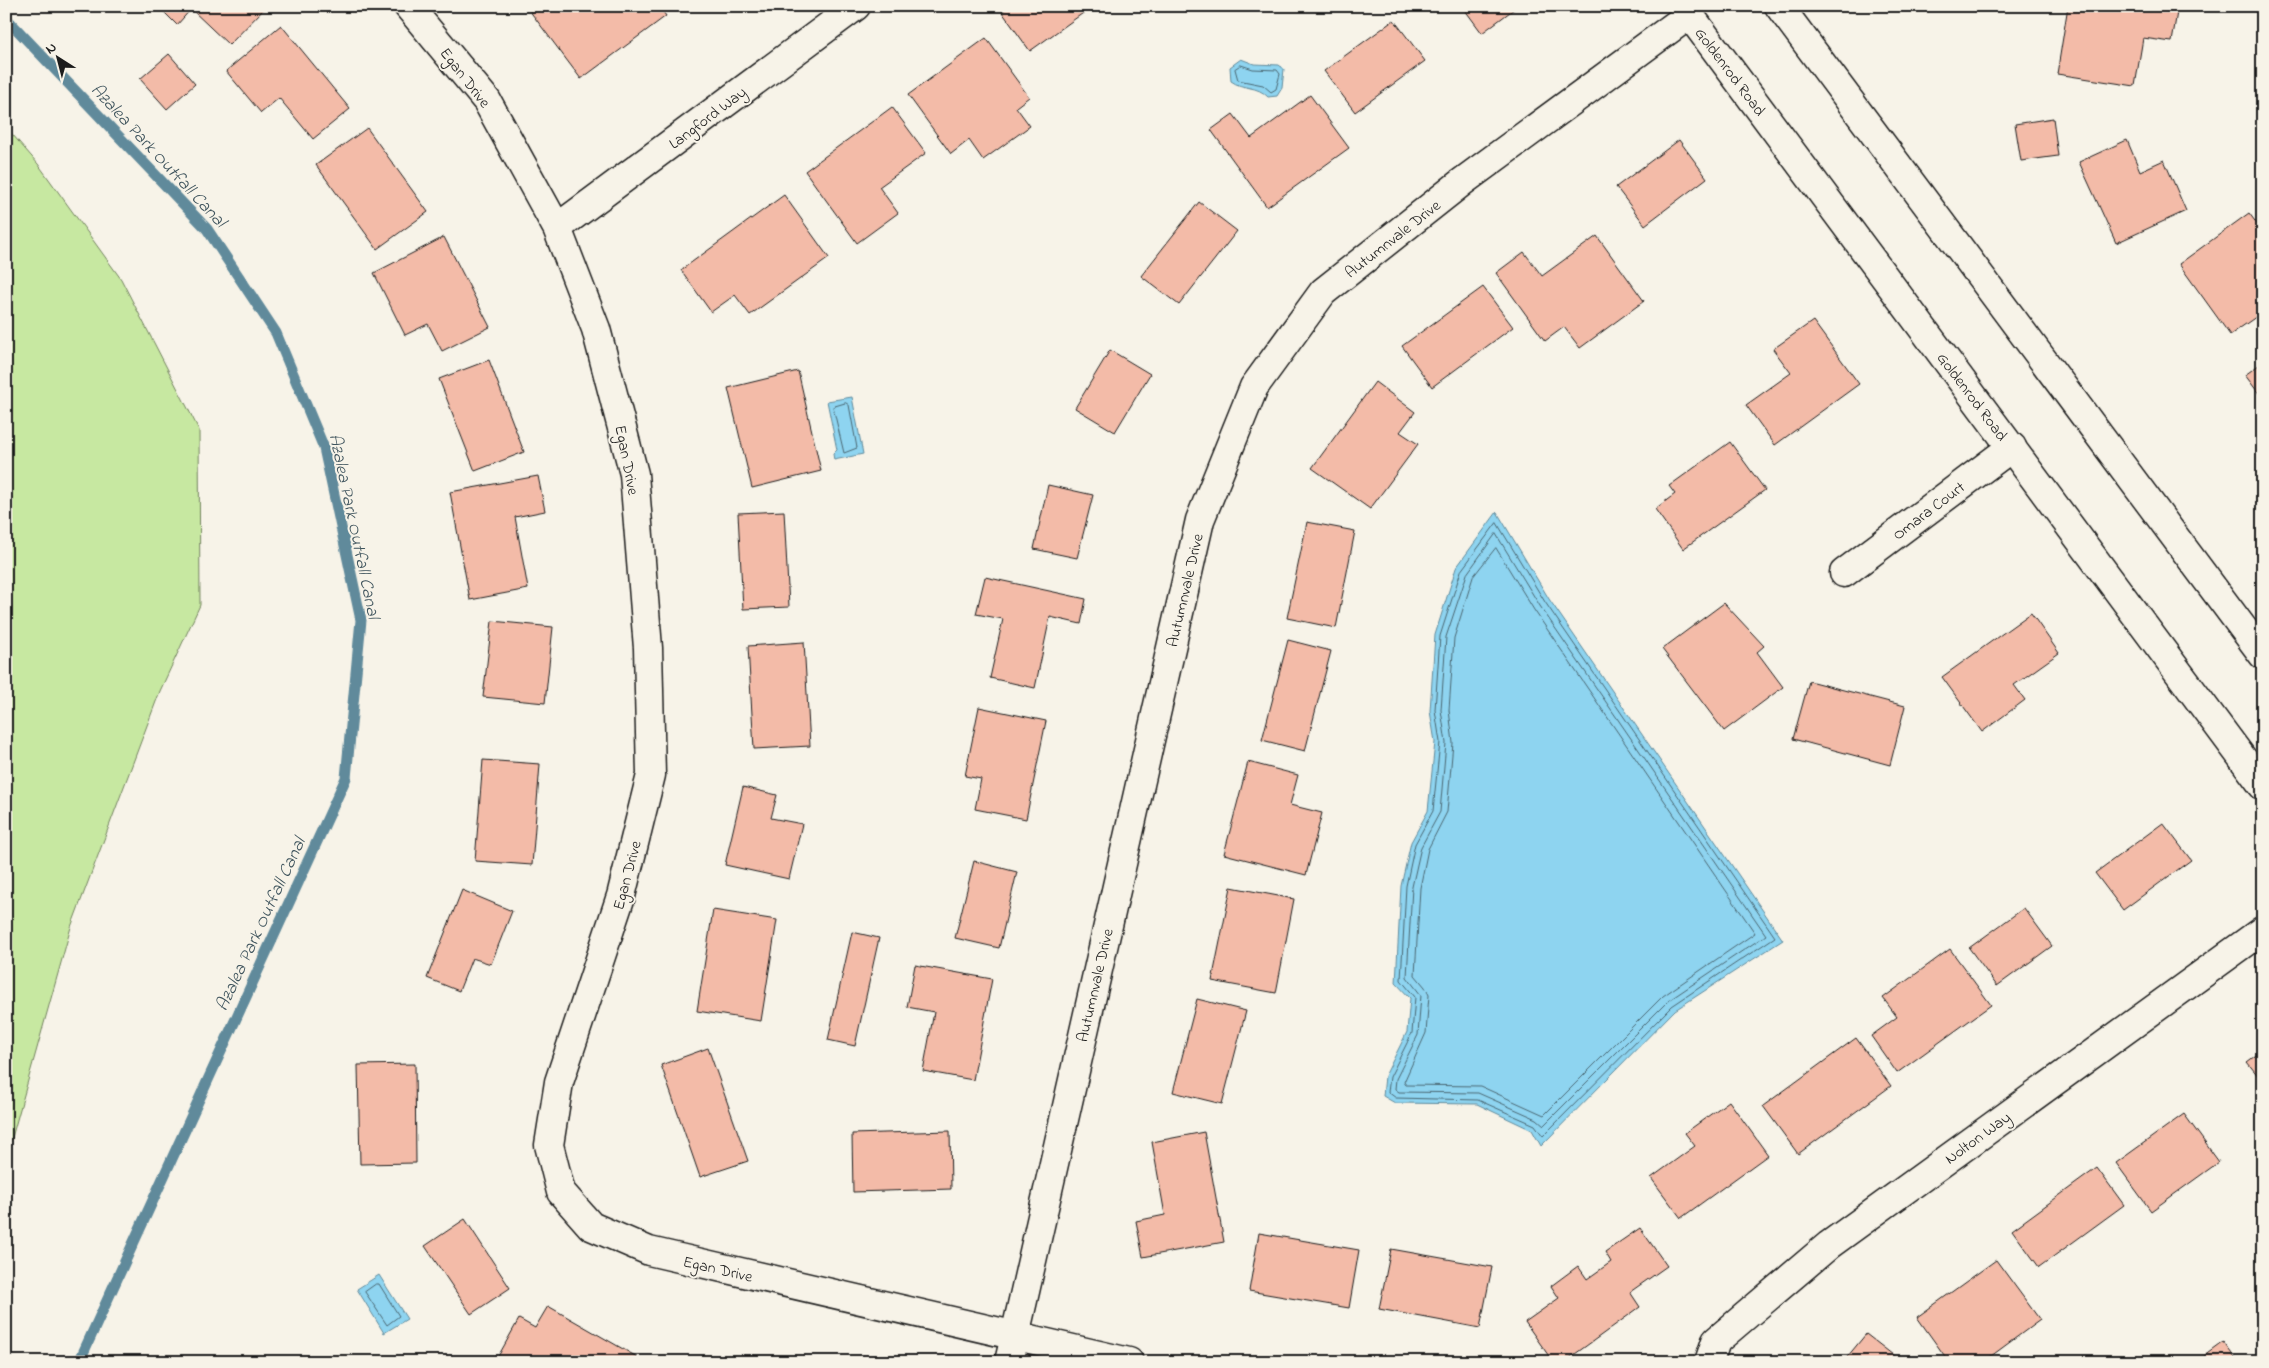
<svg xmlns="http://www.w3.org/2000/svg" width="2269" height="1368" font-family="'Indie Flower',sans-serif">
  <rect width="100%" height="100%" fill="#f7f3e8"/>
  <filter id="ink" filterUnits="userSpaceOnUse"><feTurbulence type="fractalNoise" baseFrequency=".02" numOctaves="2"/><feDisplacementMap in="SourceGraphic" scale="10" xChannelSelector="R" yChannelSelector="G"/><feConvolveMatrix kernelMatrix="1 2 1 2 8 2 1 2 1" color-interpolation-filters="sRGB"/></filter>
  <g filter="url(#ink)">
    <!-- green -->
    <path fill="#c7e8a1" stroke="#72825e" d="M6 127 38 164 121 279 199 430 200 605 160 691 71 927 6 1159Z"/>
    <!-- water -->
    <path fill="#8ed4f0" stroke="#608a9b" d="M1241 59 1254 64 1279 65 1284 69 1282 88 1277 96 1268 97C1257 85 1243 90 1231 81L1230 67Z
      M852 397 863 454 834 460 833 454 837 450 827 401Z
      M1497 512 1549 599 1783 940 1675 1010 1541 1146 1532 1130 1477 1104 1395 1103 1383 1096 1385 1076 1407 1032 1410 998 1396 983 1401 886 1411 842 1428 811 1435 742 1430 711 1435 635 1456 568Z
      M379 1275 407 1319 384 1333 357 1289Z"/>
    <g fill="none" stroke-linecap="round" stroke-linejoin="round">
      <!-- shore -->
      <path stroke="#4a6671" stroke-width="1" d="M1241 65 1253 69 1277 70 1280 74 1276 89 1271 92 1263 85 1238 80 1235 69Z
        M846 403 849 405 857 448 844 453 833 407Z
        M1497 523 1545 602 1775 937 1672 1006 1543 1136 1535 1125 1478 1100 1396 1098 1388 1092 1390 1077 1412 1033 1415 997 1401 980 1406 886 1415 844 1433 811 1440 742 1435 710 1440 636 1461 571Z
        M1496 534 1540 606 1766 935 1668 1001 1544 1125 1537 1119 1478 1093 1399 1092 1395 1089 1396 1079 1418 1035 1421 995 1407 977 1412 887 1421 847 1440 812 1446 743 1441 710 1446 637 1467 574Z
        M1496 548 1534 610 1755 933 1663 996 1544 1115 1480 1086 1406 1085 1404 1082 1426 1033 1429 995 1425 987 1415 975 1420 888 1428 849 1447 812 1453 743 1449 710 1454 638 1473 577Z
        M376 1284H379L399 1316 387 1325 365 1292Z"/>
      <!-- stream -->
      <path stroke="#608a9b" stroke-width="11" d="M6 18 207 229 276 333 324 448 361 620 346 778 79 1362"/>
    </g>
    <!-- building -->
    <path fill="#f3bba8" stroke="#1c1c1c" d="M158 6H263L265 8 229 45 191 9 177 25Z
      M526 6H659L666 16 581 79Z
      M1009 6H1093L1030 51 1002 12Z
      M1462 6H1518L1482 33Z
      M2068 6H2178L2172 42 2143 38 2135 86 2057 74Z
      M1394 20 1425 61 1355 112 1324 71Z
      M281 25 350 109 313 139 279 98 261 113 226 71Z
      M986 38 1029 97 1016 107 1030 126 983 160 969 140 951 154 908 95Z
      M169 54 195 84 167 109 140 79Z
      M1310 95 1349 148 1267 207 1211 130 1233 114 1251 138Z
      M892 107 926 153 879 187 898 213 857 243 805 171Z
      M2053 118 2058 156 2021 161 2015 124Z
      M367 128 428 212 377 249 316 165Z
      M1679 140 1707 178 1645 225 1616 187Z
      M2127 140 2140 171 2164 160 2186 211 2116 243 2079 162Z
      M784 195 829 258 750 315 735 295 711 312 681 270Z
      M1199 202 1237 231 1179 305 1141 276Z
      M2249 213 2263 232V312L2230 335 2179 264Z
      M1597 236 1644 301 1580 348 1564 327 1545 341 1496 273 1524 252 1542 276Z
      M444 237 490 327 442 351 428 324 405 335 374 273Z
      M1483 287 1513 327 1432 387 1402 346Z
      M1813 321 1859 384 1775 445 1746 405 1791 373 1773 349Z
      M1110 350 1150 374 1115 432 1075 408Z
      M489 360 524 452 475 471 439 379Z
      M2263 362V399L2245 375Z
      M798 371 821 471 752 488 728 388Z
      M1375 382 1415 412 1400 432 1418 444 1370 509 1312 468Z
      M1730 442 1765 490 1683 549 1655 509 1675 494 1669 486Z
      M538 476 545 511 515 517 528 589 470 600 450 492Z
      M1048 485 1093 495 1077 558 1034 549Z
      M784 511 789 607 743 609 738 513Z
      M1307 522 1355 531 1336 628 1287 618Z
      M985 577 1086 599 1081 624 1050 617 1035 688 990 678 1003 619 976 614Z
      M1724 603 1764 646 1757 652 1783 687 1724 731 1662 649Z
      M2031 613 2059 653 2014 685 2025 700 1982 732 1942 677Z
      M492 621 553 627 545 703 483 697Z
      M1288 640 1331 651 1305 751 1262 740Z
      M804 642 810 746 754 749 748 646Z
      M1809 681 1905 706 1890 765 1793 739Z
      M979 707 1046 721 1026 819 975 809 981 779 965 776Z
      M483 760 540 764 532 865 475 861Z
      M1248 762 1298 775 1290 805 1322 813 1306 875 1224 854Z
      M743 787 777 795 771 818 802 824 789 879 725 865Z
      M2163 823 2191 860 2123 910 2095 873Z
      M974 861 1017 872 999 948 955 938Z
      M1231 887 1294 899 1276 993 1212 981Z
      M462 890 512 911 491 964 472 958 459 991 427 978Z
      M2024 908 2052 946 1997 986 1969 948Z
      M713 910 777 920 761 1021 697 1011Z
      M852 932 879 938 855 1046 828 1040Z
      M1950 949 1991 1005 1897 1073 1871 1036 1897 1017 1883 998Z
      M915 965 992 979 973 1080 923 1071 934 1012 907 1007Z
      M1197 999 1246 1011 1222 1104 1173 1092Z
      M1856 1038 1891 1086 1798 1154 1763 1106Z
      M708 1048 748 1161 700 1177 661 1065Z
      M2263 1050V1082L2247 1062Z
      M415 1064 416 1163 360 1164 358 1065Z
      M1729 1101 1768 1155 1681 1218 1651 1178 1695 1146 1685 1133Z
      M2184 1114 2219 1162 2151 1211 2116 1163Z
      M950 1131 951 1189 853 1192 852 1134Z
      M1204 1132 1224 1242 1143 1257 1136 1221 1165 1215 1152 1142Z
      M2097 1168 2124 1205 2039 1267 2012 1230Z
      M465 1219 510 1288 471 1314 425 1246Z
      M1640 1228 1667 1266 1630 1292 1640 1307 1564 1362H1553L1525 1322 1559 1298 1551 1286 1578 1266 1587 1279 1611 1262 1605 1252Z
      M1259 1233 1359 1250 1349 1308 1249 1291Z
      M1391 1249 1492 1267 1480 1328 1379 1309Z
      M1996 1260 2040 1320 1983 1362H1949L1917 1317Z
      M548 1306 637 1357 634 1362H495L519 1319 535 1328Z
      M1866 1334 1902 1362H1843Z
      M2223 1342 2238 1362H2196Z"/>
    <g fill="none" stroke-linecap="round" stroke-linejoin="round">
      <defs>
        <path id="street" d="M408 6 487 101 557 228 596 329 634 474 648 648 651 775 621 896 559 1082 549 1145 561 1192 591 1226 649 1251 1129 1362
          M557 228 856 6
          M1844 573 2012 447
          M1709 1362 1716 1341 1829 1245 2263 930"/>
        <path id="secondary" d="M1683 6 2263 786
          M1779 6 2263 655
          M1009 1362 1200 520 1254 387 1323 292 1462 182 1689 15"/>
      </defs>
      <!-- street casing -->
      <use href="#street" stroke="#1c1c1c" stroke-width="31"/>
      <!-- secondary casing -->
      <use href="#secondary" stroke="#1c1c1c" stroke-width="31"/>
      <!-- street -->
      <use href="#street" stroke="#f7f3e8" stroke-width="28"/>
      <!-- secondary -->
      <use href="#secondary" stroke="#f7f3e8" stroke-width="28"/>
    </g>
  </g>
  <g text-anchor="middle" stroke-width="4" stroke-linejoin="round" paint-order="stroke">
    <!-- street labels -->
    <g font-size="16" fill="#1c1c1c" stroke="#f7f3e8">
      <text transform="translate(1731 71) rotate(53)" y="6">Goldenrod Road</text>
      <text transform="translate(466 77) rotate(52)" y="6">Egan Drive</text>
      <text transform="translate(707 117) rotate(-37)" y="6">Langford Way</text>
      <text transform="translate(1392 238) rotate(-38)" y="6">Autumnvale Drive</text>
      <text transform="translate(1973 396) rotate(53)" y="6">Goldenrod Road</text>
      <text transform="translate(628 460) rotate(79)" y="6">Egan Drive</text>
      <text transform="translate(1928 510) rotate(-37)" y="6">Omara Court</text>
      <text transform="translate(1184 590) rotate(-77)" y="6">Autumnvale Drive</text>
      <text transform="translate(626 875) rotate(-75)" y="6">Egan Drive</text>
      <text transform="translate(1094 985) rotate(-77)" y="6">Autumnvale Drive</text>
      <text transform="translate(1977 1137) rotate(-36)" y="6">Nolton Way</text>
      <text transform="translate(718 1268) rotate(13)" y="6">Egan Drive</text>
    </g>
    <!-- water labels -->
    <g font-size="18" font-style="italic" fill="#3e535c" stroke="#f7f3e8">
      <text transform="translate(159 155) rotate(47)" y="6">Azalea Park Outfall Canal</text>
      <text transform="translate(355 526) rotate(78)" y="6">Azalea Park Outfall Canal</text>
      <text transform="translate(260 924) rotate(-65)" y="6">Azalea Park Outfall Canal</text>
    </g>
  </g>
  <!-- margin -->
  <rect width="2269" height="1368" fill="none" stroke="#f7f3e8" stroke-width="25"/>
  <rect x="12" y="12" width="2244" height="1343" fill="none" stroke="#1c1c1c" stroke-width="2" filter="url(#ink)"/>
  <!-- north arrow -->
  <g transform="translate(58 58) rotate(324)" stroke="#f7f3e8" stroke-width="4" paint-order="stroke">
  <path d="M0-4L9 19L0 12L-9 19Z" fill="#1c1c1c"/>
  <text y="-8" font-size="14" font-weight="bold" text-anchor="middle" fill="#1c1c1c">N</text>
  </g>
</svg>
